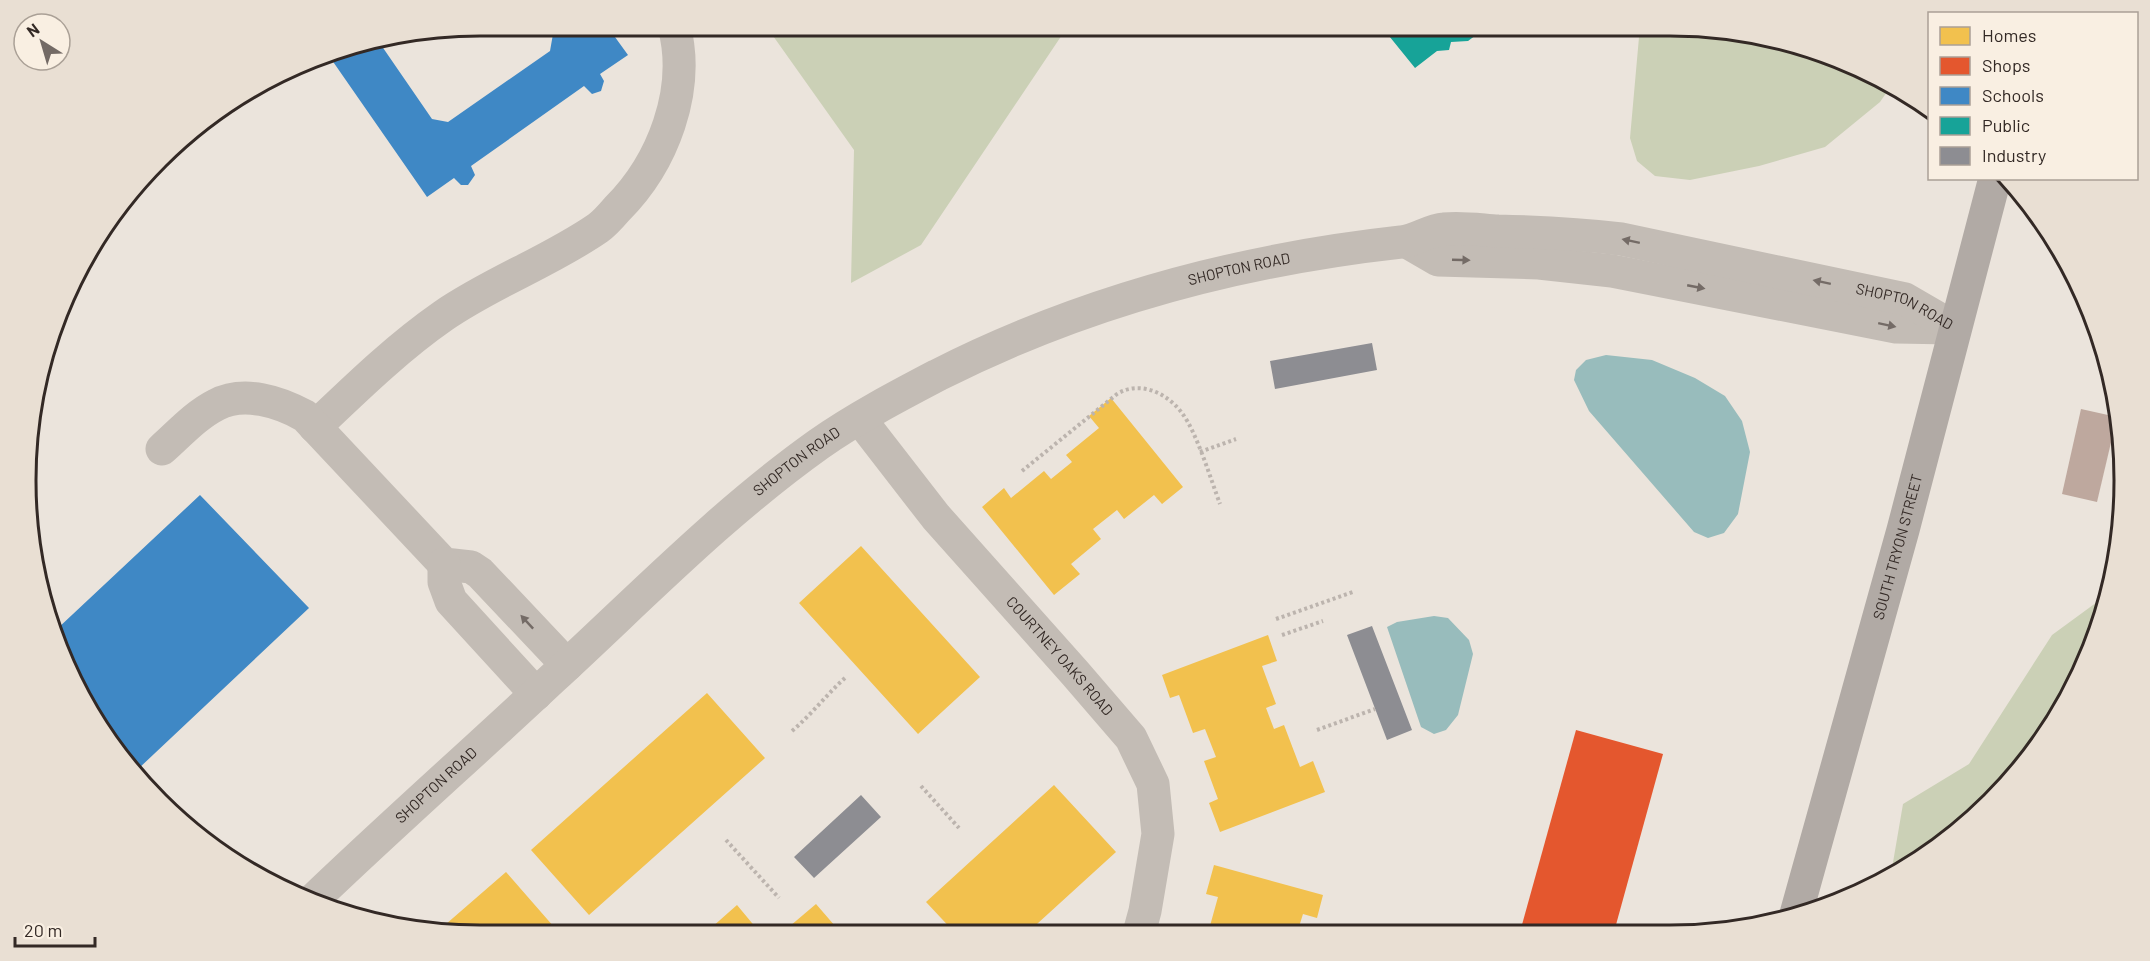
<svg xmlns="http://www.w3.org/2000/svg" width="2150" height="961" font-family="Barlow,sans-serif">
  <rect width="100%" height="100%" fill="#ebe4dc"/>
  <!-- green -->
  <path fill="#cbd0b6" d="M766 26H1068L921 245 851 283 854 150Z
    M1640 26C1708 25 1780 35 1843 60 1859 67 1876 77 1891 86L1880 102 1825 147 1759 166 1690 180 1655 176 1637 161 1630 138Z
    M2108 594 2090 654 2031 757 1947 841 1891 874 1903 804 1969 764 2052 635Z"/>
  <!-- water -->
  <path fill="#98bcbc" d="M1606 355 1652 360 1695 378 1725 396 1742 421 1750 452 1738 514 1724 533 1708 538 1694 532 1589 411 1574 380 1576 370 1586 360Z
    M1434 616 1448 618 1469 640 1473 654 1458 715 1446 730 1434 734 1421 727 1387 627 1397 622Z"/>
  <!-- homes -->
  <path fill="#f2c14e" d="M1111 398 1183 487 1162 504 1154 495 1124 519 1117 510 1093 529 1101 539 1071 564 1080 574 1054 595 982 507 1004 488 1011 498 1044 471 1051 479 1072 462 1066 455 1099 428 1089 416Z
    M861 546 980 677 918 734 799 603Z
    M1268 635 1277 661 1262 666 1276 704 1266 708 1274 729 1284 725 1300 767 1313 761 1325 792 1220 832 1209 803 1218 799 1204 761 1216 757 1205 729 1193 733 1179 695 1170 698 1162 675Z
    M707 693 765 758 589 915 531 850Z
    M1054 785 1116 852 1026 934H956L926 902Z
    M1214 865 1323 895 1317 918 1303 914 1297 933H1208L1218 897 1206 894Z
    M506 872 561 935H480L438 931Z
    M816 904 842 934H797L790 926Z
    M737 905 762 935H703Z"/>
  <!-- shops -->
  <path fill="#e4572e" d="M1576 730 1663 754 1614 932H1520Z"/>
  <!-- schools -->
  <path fill="#3f88c5" d="M547 26H607L628 55 600 74 604 81 601 91 592 94 584 86 471 166 475 175 468 185H461L454 178 427 197 327 53 334 50 379 42 432 119 448 122 550 51 553 34Z
    M200 495 309 608 137 770 86 708 57 629Z"/>
  <!-- public -->
  <path fill="#17a398" d="M1381 26H1483L1480 32 1468 41 1451 42 1449 50 1437 51 1415 68Z"/>
  <!-- industry -->
  <path fill="#8d8d92" d="M1372 343 1377 370 1275 389 1270 361Z
    M1372 626 1412 730 1387 740 1347 635Z
    M861 795 881 817 814 878 794 857Z"/>
  <!-- building -->
  <path fill="#bea89e" d="M2081 409 2117 417 2097 502 2062 494Z"/>
  <g fill="none" stroke-linecap="round" stroke-linejoin="round">
    <!-- path -->
    <path stroke="#bcb4ae" stroke-width="4" stroke-dasharray="3 3" stroke-linecap="butt" d="M1200 452 1236 439
      M1022 471 1117 394C1140 380 1167 393 1182 413 1197 433 1211 480 1220 504
      M1276 619 1353 592
      M1282 635 1323 621
      M1317 730 1375 709
      M792 731C812 714 827 694 846 677
      M921 786 959 828
      M726 840 779 898"/>
    <!-- minor -->
    <g stroke="#c3bcb5" stroke-width="33">
      <path d="M1407 242 1438 260 1539 263 1612 271 1896 327 1951 328"/>
      <path id="s1" d="M860 419 936 517 1075 673 1131 738 1153 784 1158 834 1145 911 1139 933"/>
      <path d="M315 427C356 388 397 348 443 316 492 282 549 262 598 228 605 223 611 216 617 209 663 163 691 90 674 26"/>
      <path d="M162 449C179 434 196 415 216 405 244 390 280 402 305 416L444 564 471 567 480 573 567 665"/>
      <path d="M444 564V582L451 601 536 694"/>
      <path id="s2" d="M311 902C390 826 473 753 553 678 640 598 722 513 819 444 856 418 898 396 938 375 1084 301 1238 260 1401 242 1416 241 1429 230 1444 229 1462 227 1481 230 1498 231 1539 232 1580 234 1621 239L1905 299 1955 328"/>
    </g>
    <!-- major -->
    <path stroke="#b1aaa5" stroke-width="33" id="s3" d="M1796 914 1903 530 1995 178"/>
  </g>
  <!-- one-way arrows -->
  <defs><path id="oneway-solid" d="M-6-.8H1V-3.2L6.5 0L1 3.2V.8H-6Z" transform="scale(1.5)"/></defs>
  <g fill="#746b66">
    <use href="#oneway-solid" transform="translate(1631 241) rotate(-168)"/>
    <use href="#oneway-solid" transform="translate(1461 260) rotate(2)"/>
    <use href="#oneway-solid" transform="translate(1822 282) rotate(-168)"/>
    <use href="#oneway-solid" transform="translate(1696 287) rotate(11)"/>
    <use href="#oneway-solid" transform="translate(1887 325) rotate(12)"/>
    <use href="#oneway-solid" transform="translate(527 622) rotate(-133)"/>
  </g>
  <g text-anchor="middle" stroke-width="6" stroke-linejoin="round" paint-order="stroke">
    <!-- street labels -->
    <g font-size="15" fill="#332925" stroke="#f9efe2">
      <text dy="5" stroke="none"><textPath href="#s2" startOffset="1142">SHOPTON ROAD</textPath></text>
      <text dy="5" stroke="none"><textPath href="#s2" startOffset="1821">SHOPTON ROAD</textPath></text>
      <text dy="5" stroke="none"><textPath href="#s2" startOffset="656">SHOPTON ROAD</textPath></text>
      <text dy="5" stroke="none"><textPath href="#s3" startOffset="381">SOUTH TRYON STREET</textPath></text>
      <text dy="5" stroke="none"><textPath href="#s1" startOffset="310">COURTNEY OAKS ROAD</textPath></text>
      <text dy="5" stroke="none"><textPath href="#s2" startOffset="171">SHOPTON ROAD</textPath></text>
    </g>
  </g>
  <!-- crop -->
  <path d="M0 0H2150V961H0ZM480 36H1670A444 444 0 0 1 2114 480V481A444 444 0 0 1 1670 925H480A444 444 0 0 1 36 481V480A444 444 0 0 1 480 36Z" fill="#e9dfd3" fill-rule="evenodd"/>
  <path fill="none" stroke="#332925" stroke-width="3" d="M480 36H1670A444 444 0 0 1 2114 480V481A444 444 0 0 1 1670 925H480A444 444 0 0 1 36 481V480A444 444 0 0 1 480 36Z"/>
  <!-- legend -->
  <rect x="1928" y="12" width="210" height="168" fill="#f9efe2" stroke="#aaa096" stroke-width="1.5"/>
  <rect x="1940" y="27" width="30" height="18" fill="#f2c14e" stroke="#aaa096" stroke-width="1.5"/>
  <text x="1982" y="42" font-size="18" fill="#332925">Homes</text>
  <rect x="1940" y="57" width="30" height="18" fill="#e4572e" stroke="#aaa096" stroke-width="1.5"/>
  <text x="1982" y="72" font-size="18" fill="#332925">Shops</text>
  <rect x="1940" y="87" width="30" height="18" fill="#3f88c5" stroke="#aaa096" stroke-width="1.5"/>
  <text x="1982" y="102" font-size="18" fill="#332925">Schools</text>
  <rect x="1940" y="117" width="30" height="18" fill="#17a398" stroke="#aaa096" stroke-width="1.5"/>
  <text x="1982" y="132" font-size="18" fill="#332925">Public</text>
  <rect x="1940" y="147" width="30" height="18" fill="#8d8d92" stroke="#aaa096" stroke-width="1.5"/>
  <text x="1982" y="162" font-size="18" fill="#332925">Industry</text>
  <!-- north arrow -->
  <g transform="translate(42 42) rotate(323)"><circle r="28" fill="#f9efe2" stroke="#aaa096" stroke-width="1.5"/>
  <path d="M0-4.5L10 22L0 15L-10 22Z" fill="#736a65"/>
  <text y="-9" font-size="16" font-weight="bold" text-anchor="middle" fill="#332925">N</text>
  </g>
  <!-- scale -->
  <path d="M15 937v9h80v-9" fill="none" stroke="#332925" stroke-width="3"/>
  <text x="24" y="937" font-size="18" fill="#332925" stroke="#f9efe2" stroke-width="4.5" paint-order="stroke">20 m</text>
</svg>
